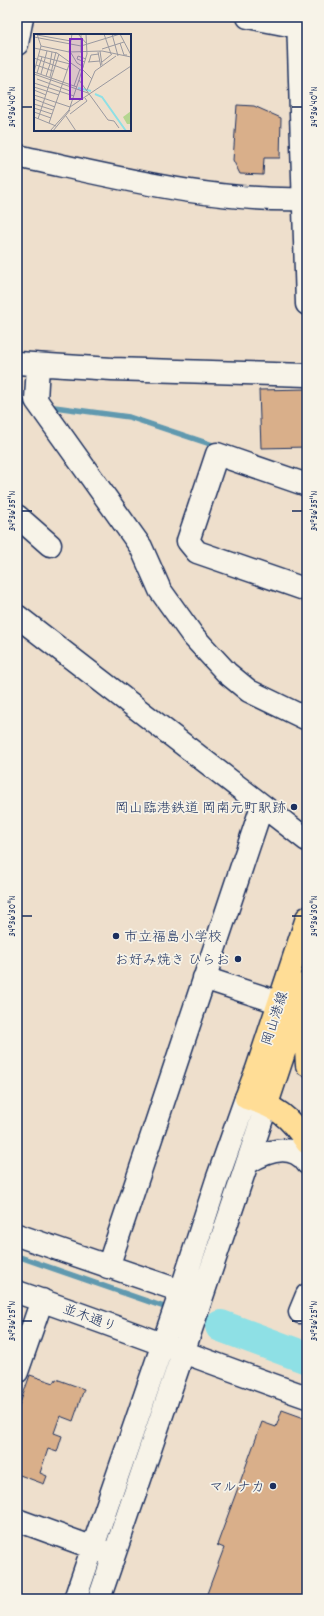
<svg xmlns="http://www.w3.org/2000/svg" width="324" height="1616" font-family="Dekko,'Klee One',sans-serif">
  <rect width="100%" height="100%" fill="#eedfcc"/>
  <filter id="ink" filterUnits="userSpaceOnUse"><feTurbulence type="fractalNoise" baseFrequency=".025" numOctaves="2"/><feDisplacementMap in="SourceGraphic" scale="8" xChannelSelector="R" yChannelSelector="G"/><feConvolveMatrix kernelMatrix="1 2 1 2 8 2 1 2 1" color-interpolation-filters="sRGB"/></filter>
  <g filter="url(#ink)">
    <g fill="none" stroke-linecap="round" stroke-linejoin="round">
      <!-- stream -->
      <path stroke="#6099af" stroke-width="5.5" d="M17 402 33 404
        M47 406 129 417 219 447
        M17 1256 170 1309
        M199 1319 221 1326"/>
      <!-- river -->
      <path stroke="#8ee0e5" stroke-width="32" d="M221 1326 307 1358"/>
    </g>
    <!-- building -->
    <path fill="#d9af8a" stroke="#1b2f5e" d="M237 105 254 106 281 118 280 158H264L263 175 240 174 233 160Z
      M307 389V447L261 448 259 390Z
      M30 1375 54 1383 56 1379 84 1389 73 1421 60 1416 54 1433 62 1436 57 1452 48 1449 40 1473 47 1476 44 1484 17 1474V1412Z
      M282 1410 307 1419V1599H205L224 1548 217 1545 262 1422 276 1427Z"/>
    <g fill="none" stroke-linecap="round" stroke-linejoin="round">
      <defs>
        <path id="minor" d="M248 17 299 27
          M298 17 307 304
          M17 44 22 17
          M17 156C112 176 209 202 307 199
          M17 363 112 369 307 375
          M38 365 36 400 141 547 160 590 193 636 227 673 249 691 307 719
          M307 485 217 454 188 541 197 552 307 590
          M17 516 50 545
          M17 616 307 840
          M204 978 296 1008
          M247 1163C265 1152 292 1141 307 1163
          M17 1235 181 1291
          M108 1267 262 806
          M17 1292C114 1325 210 1363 307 1397
          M300 1312 307 1295
          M17 1372 42 1300
          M17 1520 105 1552
          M75 1599 181 1291 217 1180 246 1098
          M99 1599 183 1353 267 1104"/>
        <path id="major" d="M307 918 257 1069 246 1098C277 1107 289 1116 307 1143
          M298 1009 305 1033 307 1065
          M267 1104 307 983"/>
      </defs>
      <!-- minor casing -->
      <use href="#minor" stroke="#1b2f5e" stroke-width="25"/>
      <!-- major casing -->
      <use href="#major" stroke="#1b2f5e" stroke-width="25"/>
      <!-- minor -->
      <use href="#minor" stroke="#f7f3e8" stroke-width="22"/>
      <!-- major -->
      <use href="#major" stroke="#ffdd96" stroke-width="22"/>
    </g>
  </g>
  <!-- ticks -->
  <path fill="none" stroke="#1b2f5e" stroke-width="1.5" d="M22 107H32M292 107H302M22 511H32M292 511H302M22 916H32M292 916H302M22 1321H32M292 1321H302"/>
  <!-- markers -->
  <g fill="#1b2f5e" stroke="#f7f3e8" stroke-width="1.5">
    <circle cx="294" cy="807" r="4"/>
    <circle cx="116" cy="936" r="4"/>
    <circle cx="238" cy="959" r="4"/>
    <circle cx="273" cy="1486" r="4"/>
  </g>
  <g text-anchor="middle" stroke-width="3.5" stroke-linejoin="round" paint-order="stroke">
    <!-- poi labels -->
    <g font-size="14" fill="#1b2f5e" stroke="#f7f3e8" text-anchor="end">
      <text x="286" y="812">岡山臨港鉄道 岡南元町駅跡</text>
      <text x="124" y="941" text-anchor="start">市立福島小学校</text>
      <text x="230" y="964">お好み焼き ひらお</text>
      <text x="265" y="1491">マルナカ</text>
    </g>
    <!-- street labels -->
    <g font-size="14" fill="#1b2f5e" stroke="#f7f3e8">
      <text transform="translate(274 1018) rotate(-72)" y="5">岡山港線</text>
      <text transform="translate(90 1317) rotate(20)" y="5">並木通り</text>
    </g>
  </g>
  <!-- overview -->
  <g transform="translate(34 34)">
    <rect width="97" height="97" fill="#eedfcc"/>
    <path d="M97 77V90H93L89 83Z" fill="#b5d690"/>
    <path fill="none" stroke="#8ee0e5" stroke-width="2" d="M44 54 57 57M61 60 68 63 92 97"/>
    <path fill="none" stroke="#9a99a0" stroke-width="1" d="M44 0 53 10M47 0V19M52 0 53 20 45 46 74 86 80 87 85 94M70 0 77 20M78 0 84 22M86 0 97 21M3 1 37 7M0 3 47 12 86 0M86 9 90 21H93M7 12 35 18 68 17 97 23M0 14 23 19 48 37M68 15 90 8M66 17 68 31M35 18 38 0M64 18 67 33M37 19 43 29 50 33M5 22 36 30M0 24 33 36M51 28 43 25 44 22 52 25M54 28 66 27M55 28 57 21 65 20M68 28 78 20M16 30 18 18M2 31 19 37M49 36 58 45M0 38 43 53M0 38 7 12 3 0M3 39 8 23M0 40 54 59M7 40 13 17M12 42 16 30M16 43 22 18M3 45 36 57M0 49 40 62M40 52 46 35M0 53 25 61M0 56 12 61M53 56 61 37 82 22M0 61 36 73M0 65 21 73M0 70 19 76M36 73 97 32M0 74 18 80M0 78 17 84M36 80 53 67 51 64M32 82 42 97M0 83 22 92M4 85 25 20M15 89 36 28M16 97 35 76 45 46M19 97 36 76"/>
    <path fill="#7b2cbf" fill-opacity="0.15" stroke="#7b2cbf" stroke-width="2" d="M36 5H48V65H36Z"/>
    <rect width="97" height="97" fill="none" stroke="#1b2f5e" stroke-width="2"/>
  </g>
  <!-- margin -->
  <rect width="324" height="1616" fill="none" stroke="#f7f3e8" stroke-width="44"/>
  <rect x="22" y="22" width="280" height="1572" fill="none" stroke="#1b2f5e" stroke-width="1.5"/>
  <g font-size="10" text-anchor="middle" fill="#1b2f5e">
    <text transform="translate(11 107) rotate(-90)" y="4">34°36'40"N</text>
    <text transform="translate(313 107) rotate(-90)" y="4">34°36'40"N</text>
    <text transform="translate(11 511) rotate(-90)" y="4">34°36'35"N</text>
    <text transform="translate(313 511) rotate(-90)" y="4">34°36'35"N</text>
    <text transform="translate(11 916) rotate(-90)" y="4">34°36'30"N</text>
    <text transform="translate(313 916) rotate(-90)" y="4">34°36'30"N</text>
    <text transform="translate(11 1321) rotate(-90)" y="4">34°36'25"N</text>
    <text transform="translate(313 1321) rotate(-90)" y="4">34°36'25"N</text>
  </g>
</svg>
